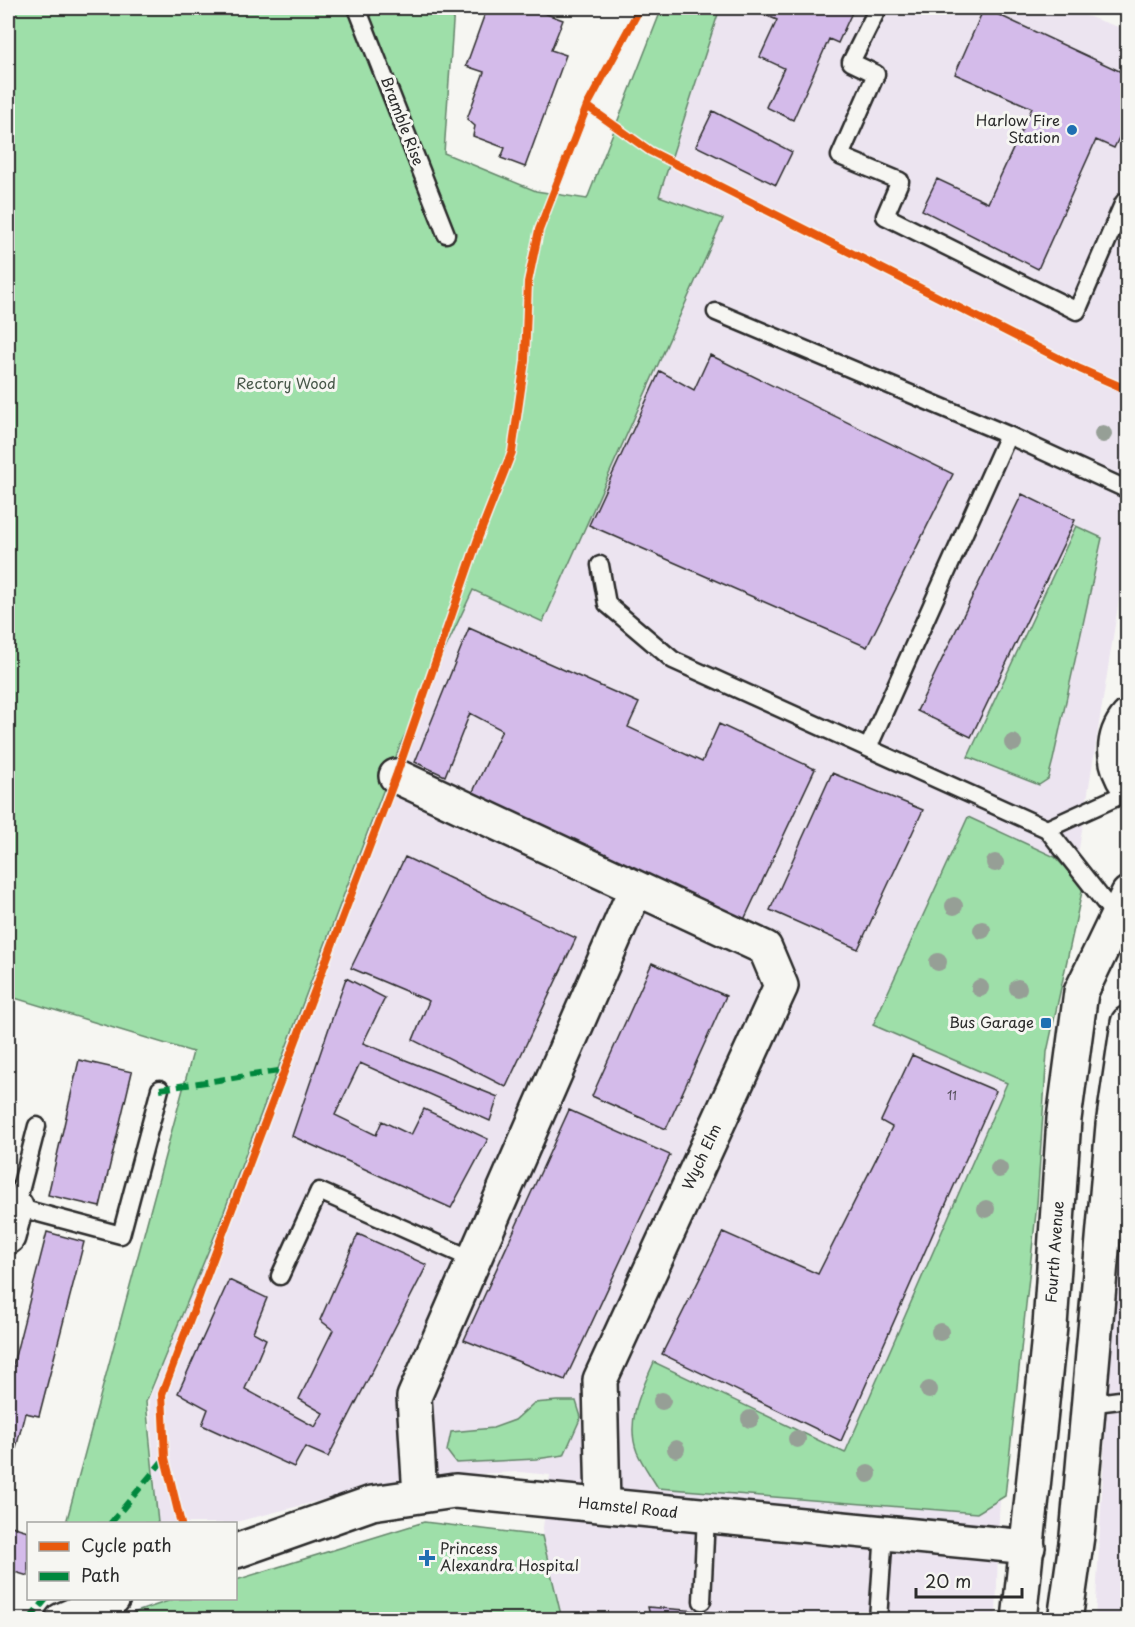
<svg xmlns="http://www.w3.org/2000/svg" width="1135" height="1627" font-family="'Playpen Sans',sans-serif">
  <rect width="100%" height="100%" fill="#f6f6f2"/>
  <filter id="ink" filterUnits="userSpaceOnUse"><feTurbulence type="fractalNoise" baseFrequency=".0167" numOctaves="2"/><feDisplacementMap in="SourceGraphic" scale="12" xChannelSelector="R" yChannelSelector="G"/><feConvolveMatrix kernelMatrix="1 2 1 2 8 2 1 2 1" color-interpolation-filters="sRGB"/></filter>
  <g filter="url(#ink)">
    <!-- built -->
    <path fill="#ece4f0" d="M719 8H1064L1127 30V550L1040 1091 1030 1135 999 1515 996 1619 103 1620 174 1599 236 1598V1580L424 1522 542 1535 550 1475 519 1472 413 1477 232 1523H158L149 1400 221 1220 407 732 472 591 543 621 722 220 657 198Z
      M1127 1211V1619L1095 1620 1110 1344Z"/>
    <!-- green -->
    <path fill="#9edfa9" stroke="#64856a" stroke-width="1.5" d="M8 8H454L444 153 536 191 587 199 662 8H720L659 196 723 219 543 622 473 590 402 741 217 1230 146 1402 158 1523H66L193 1052 8 996Z
      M1076 526 1102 538 1053 760 1048 779 1039 785 968 757Z
      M968 817 1055 857 1083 887 1047 1052 1037 1204 1005 1496 977 1513 658 1488C651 1476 642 1464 637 1452 625 1421 642 1390 654 1362L845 1453 1007 1083 873 1025Z
      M557 1401H576L581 1417 564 1455 536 1459 456 1463 447 1451 451 1432 493 1428 515 1420 534 1403Z
      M424 1522 542 1536 562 1619H116L174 1599 236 1598V1580Z"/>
    <!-- building -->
    <path fill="#d4bbea" stroke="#2b2b2b" stroke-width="1.5" d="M487 8H530L563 20 551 50 566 55 525 167 501 158 505 148 473 136 475 126 467 119 484 72 466 66Z
      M749 8H854L838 43 829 39 793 120 766 107 784 68 760 57 777 20Z
      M984 8 1128 75V119L1114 148 1096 140 1038 269 922 210 937 179 988 203 1032 108 955 74Z
      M713 111 792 152 776 185 696 146Z
      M710 355 953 474 867 647 589 525 660 371 694 390Z
      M1022 494 1075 520 971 737 917 711Z
      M469 628 639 703 628 727 702 762 719 724 815 769 742 924 471 796 502 730 470 713 445 776 415 762Z
      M832 773 923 810 858 949 770 910Z
      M405 857 576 938 506 1087 413 1040 429 1001 351 968Z
      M652 963 726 996 666 1129 592 1096Z
      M346 978 385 998 363 1043 498 1097 490 1121 360 1063 335 1115 376 1135 382 1121 411 1135 424 1109 488 1139 451 1208 292 1136Z
      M912 1055 996 1091 841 1441 662 1354 723 1232 818 1274 892 1127 881 1121Z
      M79 1060 132 1072 100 1207 48 1195Z
      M569 1110 670 1155 565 1380 464 1340Z
      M47 1232 84 1242 39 1416 25 1413 8 1480V1384Z
      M358 1234 427 1265 328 1457 305 1447 294 1467 202 1425 208 1409 178 1393 229 1280 267 1298 253 1332 266 1339 245 1389 315 1427 323 1413 299 1399 333 1330 320 1320Z
      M8 1525 28 1531V1576L8 1570Z
      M648 1607 810 1620H651Z"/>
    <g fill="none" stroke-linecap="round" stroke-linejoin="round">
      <defs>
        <path id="lane" d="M357 8 446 234
          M878 8 851 62 876 74 840 156 900 181 885 216 1077 311 1124 202 1128 204
          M716 312 1008 435 868 748
          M1008 435 1128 490
          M600 565 607 604 673 660 1047 829 1117 918
          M1047 829 1128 792
          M37 1126 16 1207 121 1235 160 1089
          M280 1276 319 1191 474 1260
          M1088 1404 1128 1399
          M702 1601 706 1516
          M878 1619 884 1532"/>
        <path id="street" d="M396 776 765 948 781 986 600 1380 603 1505
          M8 1237 16 1207
          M420 1496 414 1397 636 888
          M236 1551 372 1503 455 1491 1028 1547
          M62 1620 113 1598"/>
        <path id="secondary" d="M1128 717C1110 738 1113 765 1128 787
          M1019 1620 1050 1326 1064 1119 1081 992 1128 894
          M1065 1620 1077 1536 1113 1125 1128 1023"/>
      </defs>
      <!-- lane casing -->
      <use href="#lane" stroke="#2b2b2b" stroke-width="21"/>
      <!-- street casing -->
      <use href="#street" stroke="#2b2b2b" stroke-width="38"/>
      <!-- secondary casing -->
      <use href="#secondary" stroke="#2b2b2b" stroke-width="38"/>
      <!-- lane -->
      <use href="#lane" stroke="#f6f6f2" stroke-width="16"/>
      <!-- street -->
      <use href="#street" stroke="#f6f6f2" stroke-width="33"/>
      <!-- secondary -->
      <use href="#secondary" stroke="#f6f6f2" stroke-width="33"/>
      <!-- quiet -->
      <path stroke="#00873e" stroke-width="6" stroke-dasharray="12 6" stroke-linecap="butt" d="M160 1089 285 1070
        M110 1524 165 1458
        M29 1620 47 1598"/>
      <defs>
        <path id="cycleway" d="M587 106 650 151 1080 369 1128 390
          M181 1524 165 1458 162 1394 396 776 479 536 512 452 525 361 528 282 539 230 587 106 640 8"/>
      </defs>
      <!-- cycleway casing -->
      <use href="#cycleway" stroke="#f6f6f2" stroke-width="11"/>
      <!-- cycleway -->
      <use href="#cycleway" stroke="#e8590c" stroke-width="8"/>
    </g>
    <!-- trees -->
    <g fill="#969f96">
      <circle cx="1103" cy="434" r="9"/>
      <circle cx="1013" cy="743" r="9"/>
      <circle cx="995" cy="863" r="9"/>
      <circle cx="954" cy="906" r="9"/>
      <circle cx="982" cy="930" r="9"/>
      <circle cx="938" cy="962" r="9"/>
      <circle cx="980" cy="988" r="9"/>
      <circle cx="1018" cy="988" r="9"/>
      <circle cx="999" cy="1169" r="9"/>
      <circle cx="986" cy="1209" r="9"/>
      <circle cx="940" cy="1332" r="9"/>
      <circle cx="929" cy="1390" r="9"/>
      <circle cx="662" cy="1401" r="9"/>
      <circle cx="750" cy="1419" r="9"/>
      <circle cx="797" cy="1439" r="9"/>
      <circle cx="676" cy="1449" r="9"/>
      <circle cx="868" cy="1474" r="9"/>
    </g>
  </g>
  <!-- markers -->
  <g fill="#1f6fb2" stroke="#f6f6f2" stroke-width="2">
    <circle cx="1072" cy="130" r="6"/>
    <rect x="1040" y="1017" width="12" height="12" rx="3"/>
    <path d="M424 1549h6v6h6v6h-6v6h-6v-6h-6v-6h6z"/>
  </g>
  <g text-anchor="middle" stroke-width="6" stroke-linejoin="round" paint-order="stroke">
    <!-- number labels -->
    <g font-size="12" fill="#554f5b">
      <text x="952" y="1100">11</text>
    </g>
    <!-- street labels -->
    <g font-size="15" fill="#2b2b2b" stroke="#f6f6f2">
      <text transform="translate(402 121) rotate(69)" y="5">Bramble Rise</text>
      <text transform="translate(702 1157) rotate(-65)" y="5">Wych Elm</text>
      <text transform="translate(1055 1252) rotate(-86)" y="5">Fourth Avenue</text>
      <text transform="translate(628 1508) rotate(6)" y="5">Hamstel Road</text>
    </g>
    <!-- poi labels -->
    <g font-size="15" fill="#2b2b2b" stroke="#f6f6f2" text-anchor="end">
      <text x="1060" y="126">Harlow Fire<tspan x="1060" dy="17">Station</tspan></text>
      <text x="1034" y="1028">Bus Garage</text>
      <text x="440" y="1554" text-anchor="start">Princess<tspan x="440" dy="17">Alexandra Hospital</tspan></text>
    </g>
    <!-- park labels -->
    <g font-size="15" fill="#48584a" stroke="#f6f6f2">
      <text x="286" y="389">Rectory Wood</text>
    </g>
  </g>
  <!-- margin -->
  <rect width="1135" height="1627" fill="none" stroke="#f6f6f2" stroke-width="30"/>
  <rect x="15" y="15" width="1105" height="1597" fill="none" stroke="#2b2b2b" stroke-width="2" filter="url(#ink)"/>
  <!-- legend -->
  <rect x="27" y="1522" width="210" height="78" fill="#f6f6f2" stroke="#a5a5a2" stroke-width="1.5"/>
  <rect x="39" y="1542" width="30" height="9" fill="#e8590c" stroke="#a5a5a2" stroke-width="1.5"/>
  <text x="81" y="1552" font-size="18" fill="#2b2b2b">Cycle path</text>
  <rect x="39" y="1572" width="30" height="9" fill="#00873e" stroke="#a5a5a2" stroke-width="1.5"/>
  <text x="81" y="1582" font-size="18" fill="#2b2b2b">Path</text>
  <!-- scale -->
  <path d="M916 1588v9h106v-9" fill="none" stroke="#2b2b2b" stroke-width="3"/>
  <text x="925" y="1588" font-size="18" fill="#2b2b2b" stroke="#f6f6f2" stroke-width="4.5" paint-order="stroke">20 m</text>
</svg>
